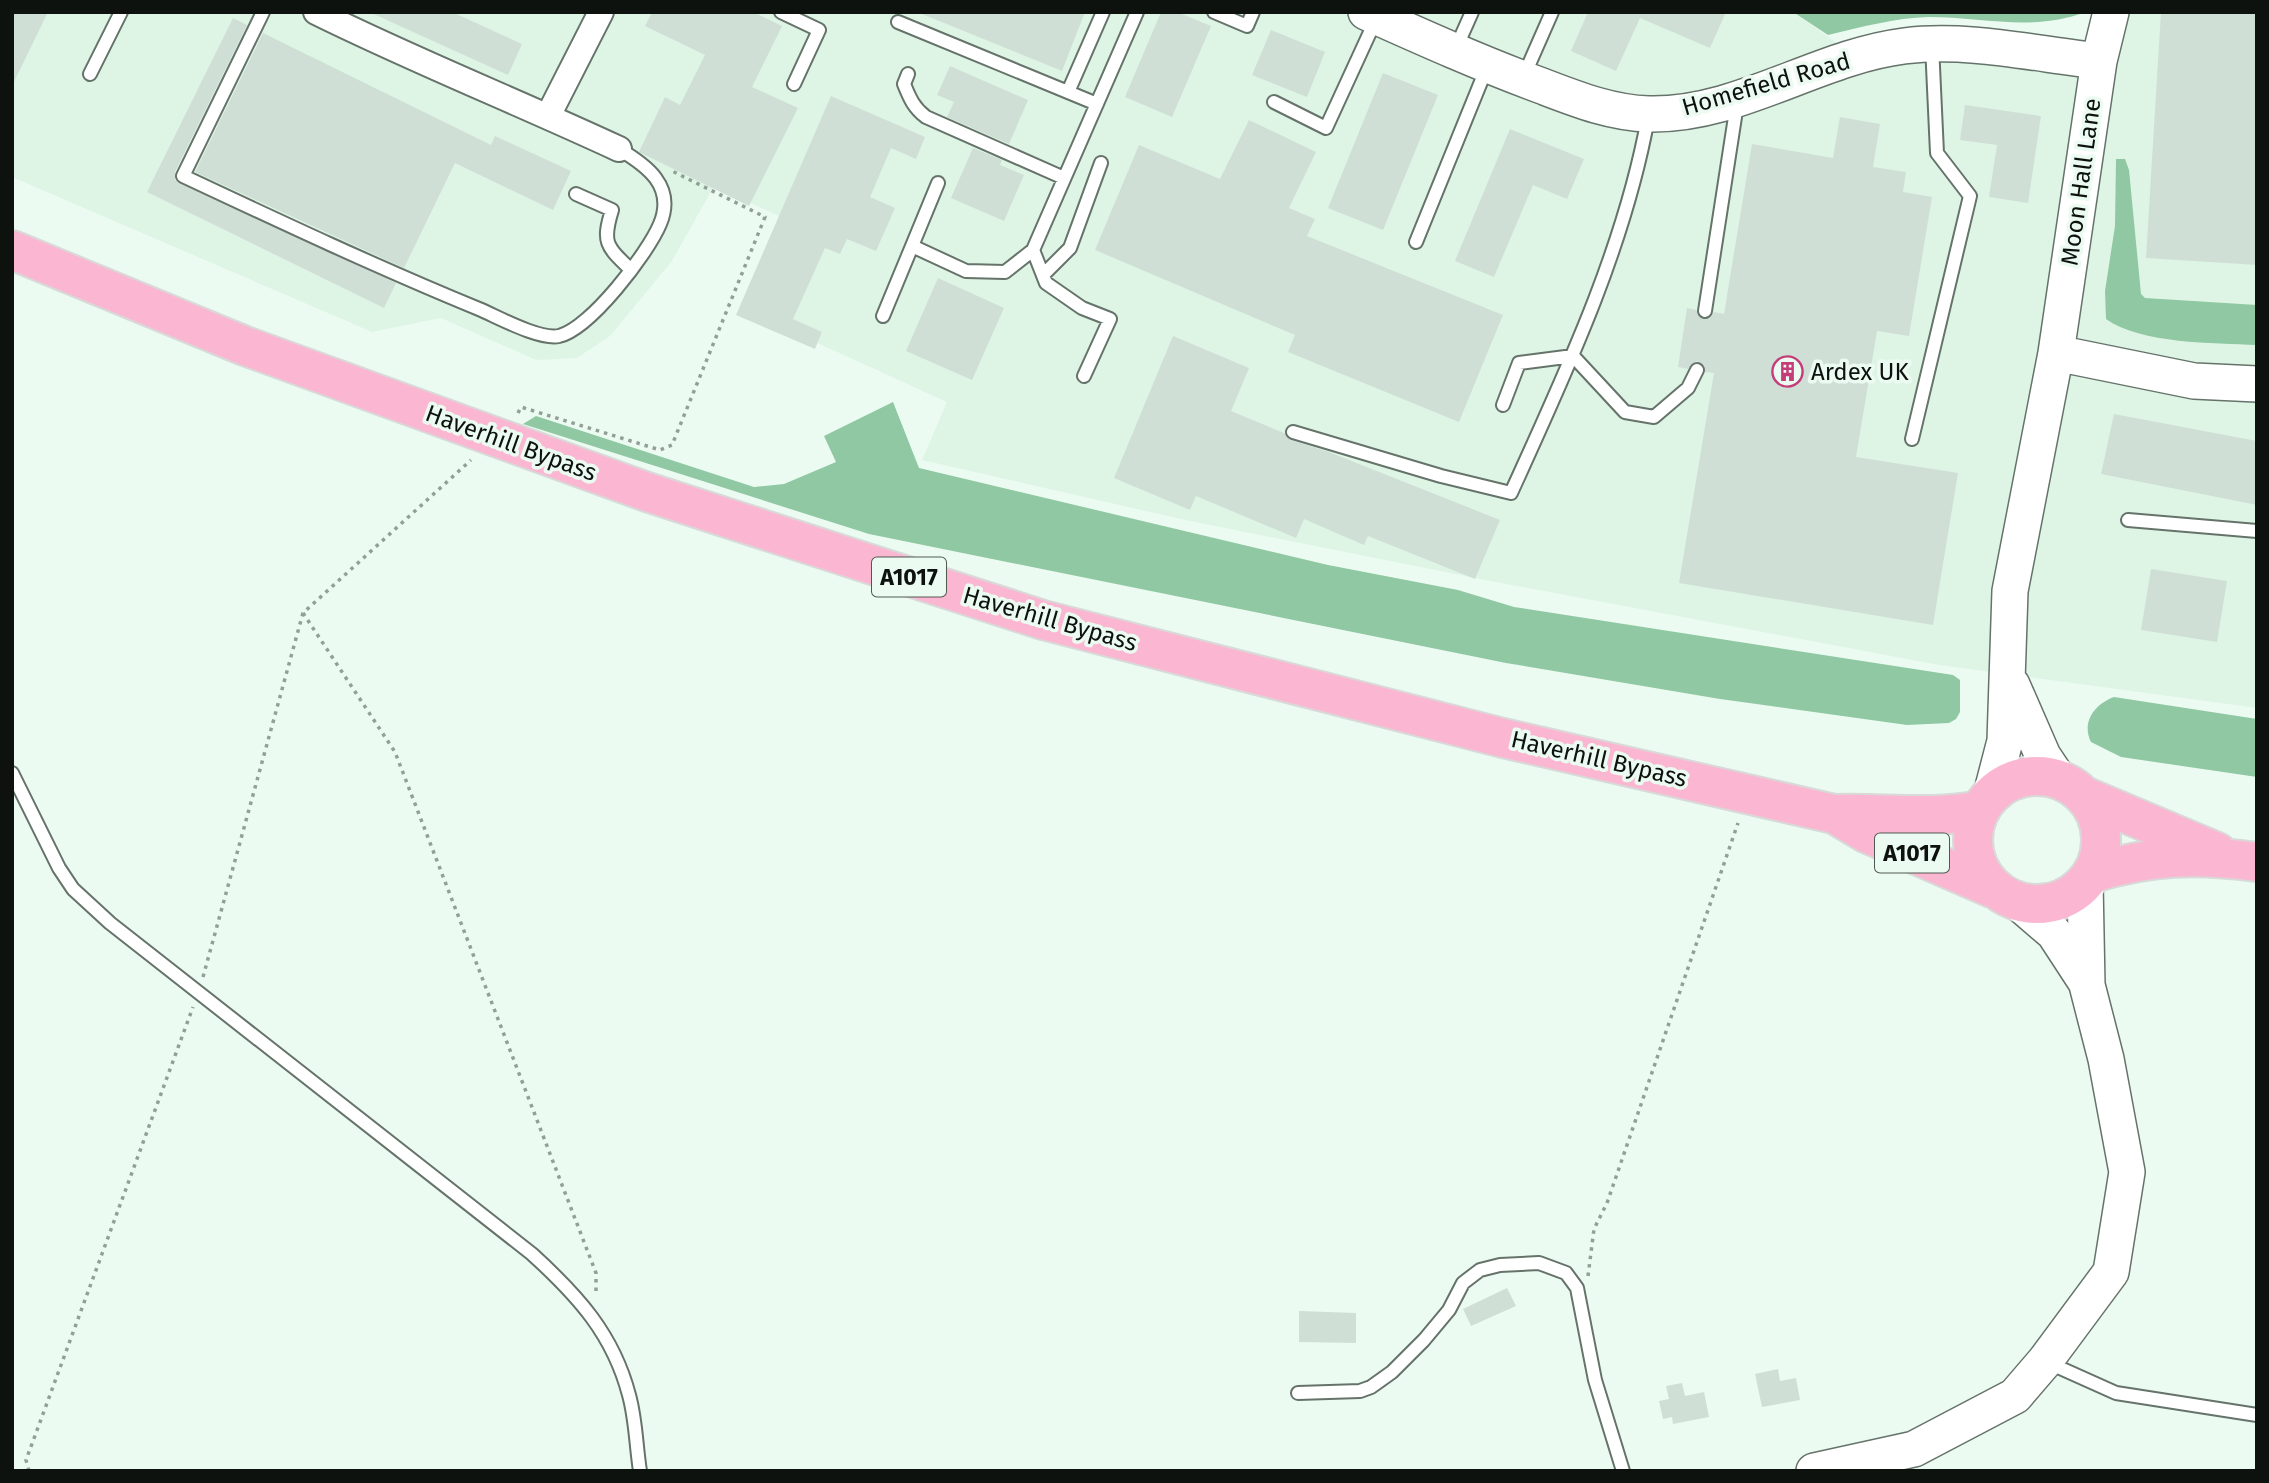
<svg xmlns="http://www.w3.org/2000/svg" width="2269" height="1483" font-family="'Fira Sans',sans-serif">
  <rect width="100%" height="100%" fill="#ecfbf1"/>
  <!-- built -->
  <path fill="#def5e5" d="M12 12H1793L1857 57 2098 61 2111 12H2257V708L1939 665 1485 580 1190 521 922 460 947 402 747 311 785 219 714 186 672 261 610 336 577 358 536 360 441 318 372 332 12 177Z"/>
  <!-- forest -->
  <path fill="#8fc8a3" d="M1793 12H2085C2034 32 1982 17 1929 17 1895 18 1861 27 1828 35Z
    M2116 159H2125L2129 170 2141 294 2145 298 2257 305V345C2214 343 2141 344 2106 319L2105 291 2115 226Z
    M893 402 919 468 1328 565 1458 590 1514 607 1953 675 1960 680V712L1956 719 1949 723 1907 725 1720 699 1506 663 869 534 523 424 536 416 754 487 784 484 836 462 824 436Z
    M2114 697 2257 719V777L2121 757 2091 742C2081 722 2095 704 2114 697Z"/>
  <!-- building -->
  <path fill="#d0dfd5" d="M12 12H48L12 86Z
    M369 12H452L522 44 508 75Z
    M652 12H753L782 26 752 87 798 108 749 206 639 152 665 97 680 105 705 55 645 26Z
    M917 12H1085L1062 71Z
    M1161 12H1177L1211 26 1172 117 1125 97Z
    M1588 12H1726L1710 48 1640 18 1616 71 1571 51Z
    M2161 12H2257V265L2146 258Z
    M233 18 247 25 175 172V180L396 283 384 308 147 192Z
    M1271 30 1325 52 1307 97 1252 75Z
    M263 33 491 145 495 136 571 171 553 210 455 163 404 268 195 172Z
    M950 66 1028 100 1009 144 947 117 954 102 937 95Z
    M1383 73 1438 95 1383 230 1328 208Z
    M831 96 925 137 916 159 891 148 870 197 895 208 876 251 847 239 840 254 825 248 793 319 822 332 815 349 736 315Z
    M1965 105 2041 116 2028 203 1989 197 1997 145 1960 140Z
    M1840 117 1880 124 1873 167 1906 172 1903 192 1932 197 1909 336 1877 331 1856 457 1958 473 1933 625 1679 583 1714 373 1705 372 1704 365 1697 361 1688 369 1678 367 1687 308 1696 310 1703 319H1709L1714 312 1724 314 1752 144 1833 158Z
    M1249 120 1316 152 1289 208 1315 219 1307 236 1503 315 1459 422 1288 352 1295 335 1095 250 1139 145 1220 179Z
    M1510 129 1584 159 1567 199 1533 185 1494 277 1455 261Z
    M973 148 1002 160 1000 165 1024 175 1004 221 951 198Z
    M938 278 1004 308 972 380 906 351Z
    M1173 336 1249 368 1231 411 1284 433 1291 440 1329 452 1500 520 1475 579 1368 536 1364 545 1304 519 1296 538 1196 496 1190 510 1114 478Z
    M2114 414 2257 441V505L2101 474Z
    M2151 569 2227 581 2217 642 2141 630Z
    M1507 1288 1516 1306 1471 1326 1463 1309Z
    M1299 1311 1356 1313V1343L1299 1342Z
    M1778 1369 1780 1381 1796 1378 1800 1400 1762 1407 1755 1374Z
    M1682 1383 1685 1396 1704 1392 1709 1417 1673 1424 1672 1417 1663 1419 1659 1401 1669 1399 1666 1386Z"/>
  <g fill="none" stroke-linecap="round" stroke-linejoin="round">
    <defs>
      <path id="lane" d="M263 12 183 176C281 222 379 268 479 309 498 317 539 340 559 336 590 329 648 253 660 224 676 186 646 165 619 149
        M781 12 819 30 794 84
        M1214 12 1247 26 1253 12
        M898 22 1097 104
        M1456 48 1472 12
        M90 74 121 12
        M908 74 904 84C910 99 914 108 926 117L1064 178
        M1523 78 1552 12
        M1068 92 1103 12
        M1274 102 1326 128 1377 17
        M938 183 912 246 966 271 1005 272 1033 250 1137 12
        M576 194 612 210C602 242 606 246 630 269
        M1416 242 1487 67
        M1033 250 1046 283 1082 308 1110 319 1084 376
        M1043 275 1070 248 1101 163
        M1705 311 1737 104
        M883 316 912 246
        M1573 356 1625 412 1654 417 1688 388 1697 370
        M1503 405 1519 363 1573 356
        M1293 432 1441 476 1511 493C1566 372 1624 249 1648 118
        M1912 439 1970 196 1937 153 1932 45
        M2128 520 2257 531
        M12 773 59 868 73 889 110 923 532 1254C578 1296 613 1334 629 1395 636 1420 636 1446 640 1471
        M2049 1363 2116 1393 2257 1415
        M1298 1393 1360 1391 1371 1387 1392 1372 1424 1340 1449 1310 1463 1283 1480 1270 1500 1265 1539 1263 1566 1273 1577 1288 1595 1380 1623 1471"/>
      <path id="street" d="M316 12C415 61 518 102 619 149
        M548 116 601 12"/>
      <path id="secondary" d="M1366 12C1424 38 1482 64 1542 86 1576 99 1611 113 1649 114 1738 116 1817 57 1904 46 1968 38 2035 54 2099 61
        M2056 353 2194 381 2257 384
        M2012 685 2043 756 2059 780
        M1991 795 2005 741 2010 591 2056 353 2099 61 2111 12
        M2019 903 2054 933 2086 982
        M1814 1471 1914 1449 2015 1396 2045 1361 2111 1272 2127 1172 2106 1059 2087 985 2085 883"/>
      <path id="primary" d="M12 250 245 346 647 492 1043 620 1503 738 1834 814C1883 812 1931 820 1980 810
        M1973 840a64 64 0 1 1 128 0a64 64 0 1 1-128 0Z
        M2084 796 2217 852
        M1836 815 1866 833 1992 888
        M2093 873C2150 855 2197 854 2257 862"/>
    </defs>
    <!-- lane casing -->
    <use href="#lane" stroke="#65736a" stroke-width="16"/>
    <!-- street casing -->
    <use href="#street" stroke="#65736a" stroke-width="28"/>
    <!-- secondary casing -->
    <use href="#secondary" stroke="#65736a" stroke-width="38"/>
    <!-- primary casing -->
    <use href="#primary" stroke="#d8d9d8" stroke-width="42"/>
    <!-- path -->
    <path stroke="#939e97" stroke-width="3.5" stroke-dasharray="3.5 5" stroke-linecap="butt" d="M518 413 521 407 660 450 672 445 765 217 670 170
      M303 613 395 752 596 1273V1295
      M203 977 303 613 471 460
      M1588 1276 1594 1229 1607 1203 1738 823
      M29 1471 26 1460 193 1007"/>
    <!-- lane -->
    <use href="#lane" stroke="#fff" stroke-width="12"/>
    <!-- street -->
    <use href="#street" stroke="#fff" stroke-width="24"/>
    <!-- secondary -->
    <use href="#secondary" stroke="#fff" stroke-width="35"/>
    <!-- primary -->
    <use href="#primary" stroke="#fbb7d1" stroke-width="38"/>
  </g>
  <!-- icons -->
  <defs>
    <symbol id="building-ring" viewBox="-11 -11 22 22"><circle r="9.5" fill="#ecfbf1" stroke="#c43c78" stroke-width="1.5"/><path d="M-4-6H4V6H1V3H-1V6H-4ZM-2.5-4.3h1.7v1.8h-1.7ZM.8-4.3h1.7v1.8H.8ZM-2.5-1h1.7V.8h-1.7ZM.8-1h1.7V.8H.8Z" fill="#c43c78"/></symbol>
  </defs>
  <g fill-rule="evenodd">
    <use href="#building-ring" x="1770" y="354" width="35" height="35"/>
  </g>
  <g text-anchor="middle" stroke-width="7" stroke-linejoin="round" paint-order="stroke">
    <!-- shield labels -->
    <g fill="#ecfbf1" stroke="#505852" stroke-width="2">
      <rect x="872" y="557.5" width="74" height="39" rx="5"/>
      <rect x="1875" y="833.5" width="74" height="39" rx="5"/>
    </g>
    <g font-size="23" font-weight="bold" fill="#0d120e">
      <text x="909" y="585">A1017</text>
      <text x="1912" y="861">A1017</text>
    </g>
    <!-- street labels -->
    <g font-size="24" fill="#0d120e" stroke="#ecfbf1">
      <text transform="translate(1766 84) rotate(-16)" y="8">Homefield Road</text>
      <text transform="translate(2081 182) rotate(-82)" y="8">Moon Hall Lane</text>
      <text transform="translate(511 443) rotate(20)" y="8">Haverhill Bypass</text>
      <text transform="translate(1050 619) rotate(16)" y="8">Haverhill Bypass</text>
      <text transform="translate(1599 759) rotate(13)" y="8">Haverhill Bypass</text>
    </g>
    <!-- poi labels -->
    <g font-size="24" fill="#0d120e" stroke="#ecfbf1" text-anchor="start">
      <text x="1811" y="380">Ardex UK</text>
    </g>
  </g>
  <!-- border -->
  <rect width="2269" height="1483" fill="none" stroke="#0d120e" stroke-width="28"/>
</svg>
